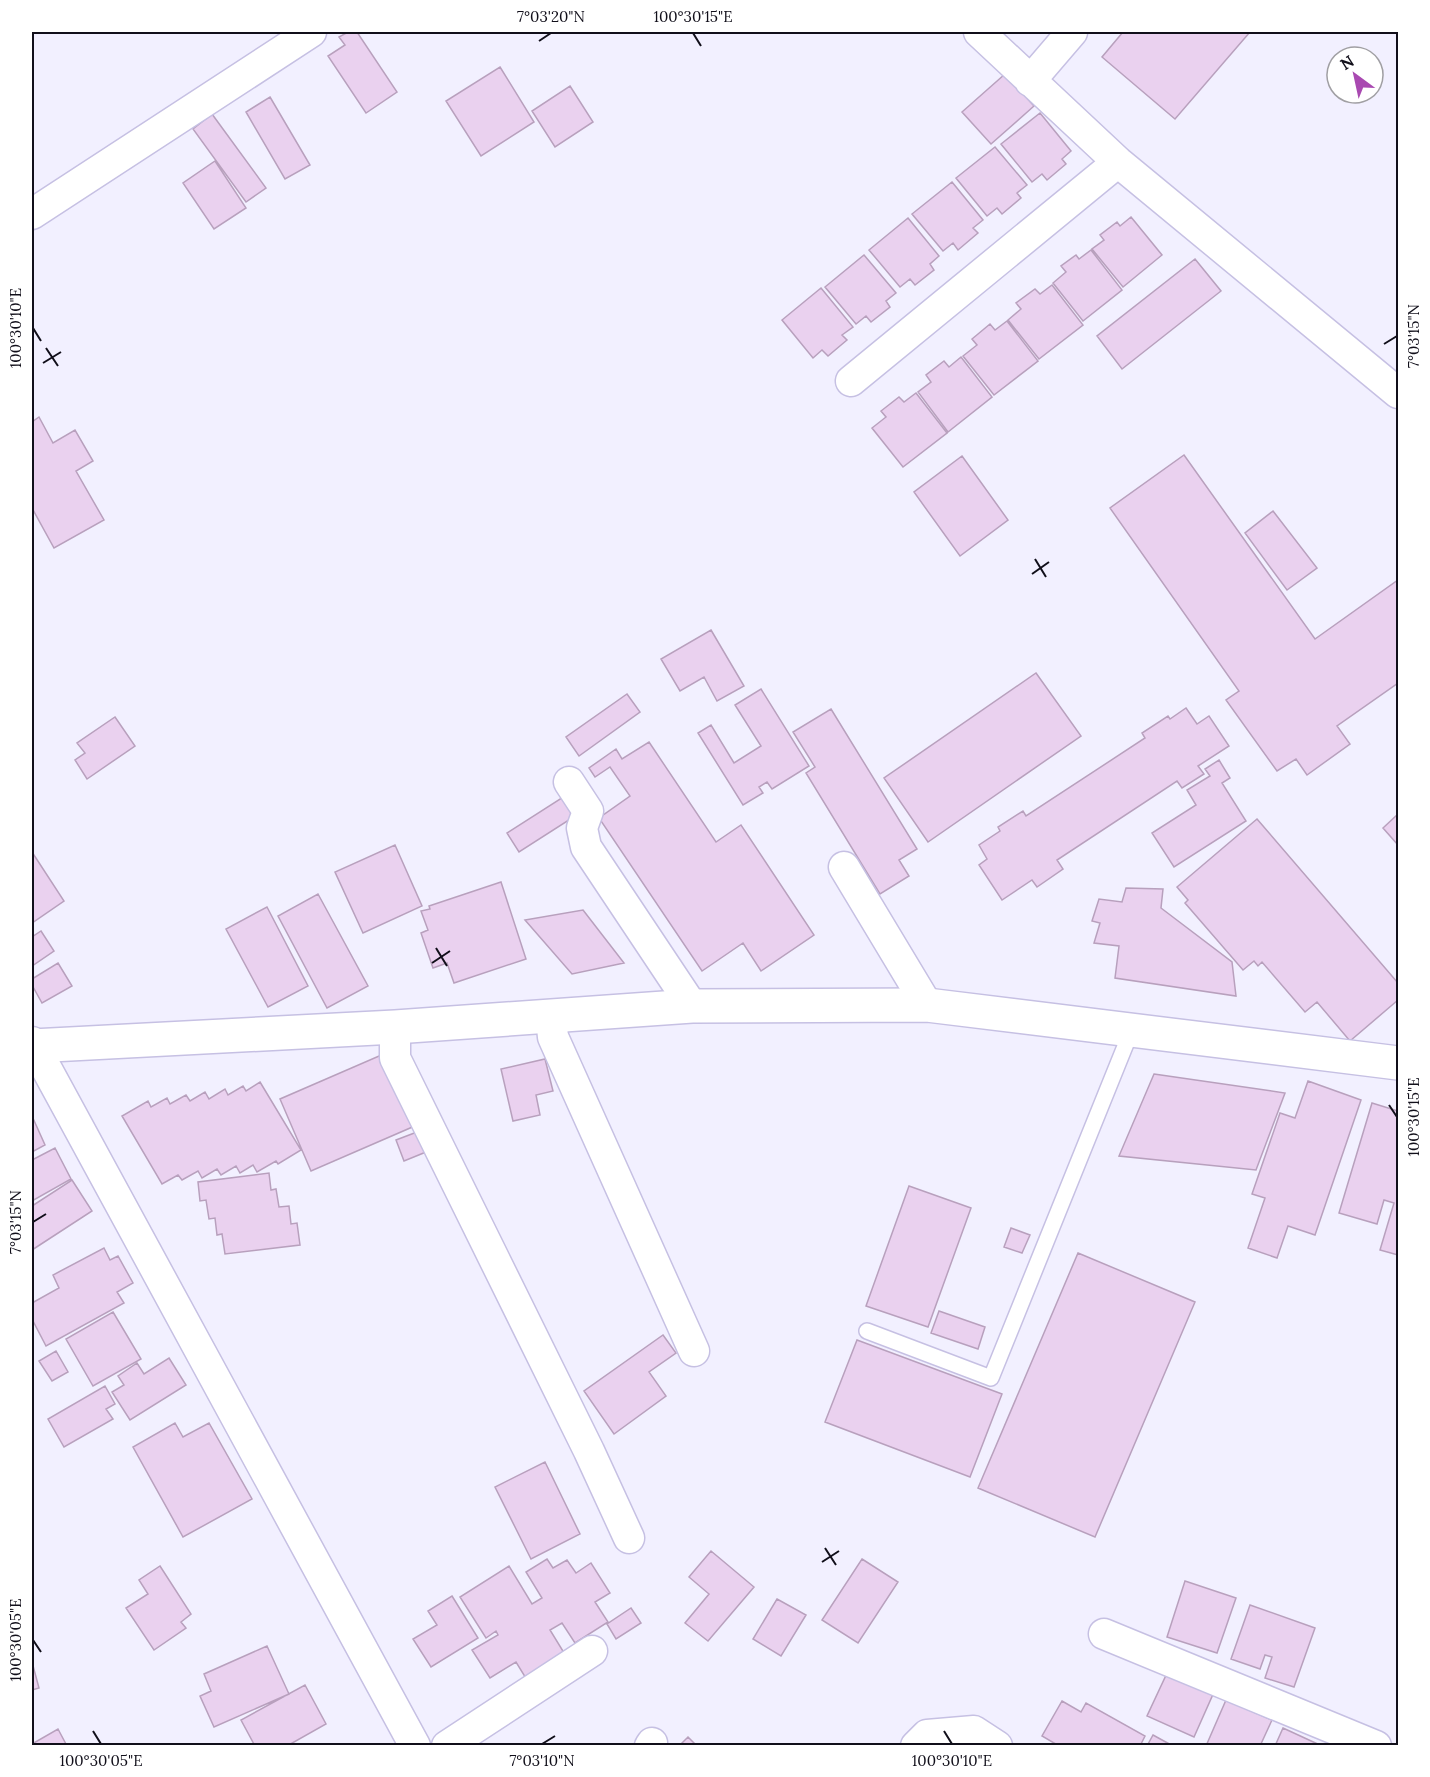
<svg xmlns="http://www.w3.org/2000/svg" width="1430" height="1777" font-family="Lora,serif">
  <rect width="100%" height="100%" fill="#f2f0ff"/>
  <!-- building -->
  <path fill="#ead1ef" stroke="#b8a0bd" stroke-width="1.5" d="M348 32H357L397 92 366 113 328 56 345 45 339 37Z
    M1123 32H1250L1175 119 1102 57Z
    M500 67 534 122 481 156 446 101Z
    M1005 74 1034 106 991 144 962 112Z
    M570 86 593 122 555 147 532 111Z
    M270 97 310 165 285 179 246 112Z
    M1040 113 1071 151 1062 159 1066 164 1047 180 1042 174 1032 182 1001 144Z
    M212 114 266 188 246 202 193 129Z
    M995 147 1027 185 1017 193 1021 198 1002 214 997 208 987 216 956 178Z
    M215 161 246 208 214 229 183 183Z
    M952 182 983 220 973 228 978 233 958 250 953 243 943 251 912 214Z
    M1131 217 1162 255 1123 287 1092 249 1104 240 1100 235 1117 222 1120 226Z
    M908 218 939 256 930 264 934 270 915 285 910 279 900 287 869 250Z
    M1091 250 1122 290 1083 321 1053 283 1066 272 1061 266 1076 255 1079 259Z
    M864 255 896 293 886 301 890 307 871 322 866 316 856 324 825 287Z
    M1195 259 1221 291 1122 369 1097 336Z
    M1052 285 1083 325 1039 359 1008 320 1021 309 1016 303 1035 289 1040 294Z
    M821 288 853 327 842 335 847 340 828 356 822 350 813 358 782 320Z
    M1007 321 1038 361 994 395 963 356 977 345 972 339 990 324 995 330Z
    M961 357 992 397 948 432 918 392 931 382 926 375 944 361 949 367Z
    M916 393 947 433 903 467 872 428 886 417 881 411 899 397 904 402Z
    M39 417 53 443 75 430 93 461 76 471 104 520 54 548 32 508V422Z
    M1184 455 1315 639 1398 580V683L1337 726 1350 744 1307 775 1296 759 1277 771 1226 700 1239 691 1110 508Z
    M962 456 1008 520 960 556 914 492Z
    M1273 511 1317 568 1287 590 1245 533Z
    M711 630 744 686 717 701 704 677 680 691 661 659Z
    M1036 673 1081 736 928 842 884 778Z
    M761 689 809 766 772 789 767 782 759 787 763 793 743 805 698 733 711 725 734 763 761 746 735 705Z
    M627 694 640 712 579 756 566 737Z
    M1186 708 1197 724 1209 716 1229 746 1198 766 1204 774 1182 788 1177 781 1057 860 1063 869 1037 887 1032 880 1002 900 979 865 987 859 979 845 1000 831 998 827 1023 811 1026 816 1145 738 1142 733 1168 716 1170 719Z
    M831 709 917 849 899 860 909 876 880 894 806 773 815 767 793 732Z
    M115 717 135 746 87 779 75 760 85 753 77 743Z
    M649 742 716 842 741 825 814 935 761 971 743 943 702 971 599 818 630 796 610 767 595 777 589 768 616 749 622 759Z
    M1219 760 1230 778 1222 783 1246 821 1174 867 1152 833 1196 805 1187 790 1210 776 1205 769Z
    M571 792 583 811 519 852 507 833Z
    M1398 814V845L1383 828Z
    M1257 819 1398 983V1000L1350 1041 1317 1002 1305 1012 1262 962 1258 966 1254 961 1243 970 1185 903 1188 900 1177 887Z
    M395 845 422 906 363 933 335 872Z
    M32 852 64 901 32 923Z
    M501 882 526 959 454 983 447 963 433 968 421 933 428 930 421 911 430 909 429 906Z
    M1126 888 1163 889 1161 908 1232 962 1236 996 1115 978 1119 946 1094 943 1100 923 1092 921 1099 899 1122 902Z
    M318 894 368 986 327 1008 278 916Z
    M267 907 308 986 268 1007 226 929Z
    M583 910 624 963 572 974 525 920Z
    M41 931 54 951 32 966V937Z
    M58 963 72 986 42 1003 32 985V979Z
    M386 1053 417 1125 311 1171 280 1099Z
    M545 1059 553 1091 536 1095 540 1115 513 1121 501 1069Z
    M1154 1074 1285 1093 1256 1170 1119 1156Z
    M1308 1081 1361 1100 1315 1235 1288 1226 1277 1258 1248 1248 1265 1198 1252 1194 1280 1113 1295 1118Z
    M260 1082 301 1150 278 1164 276 1161 257 1172 253 1165 240 1173 236 1166 221 1175 217 1169 202 1178 198 1171 182 1180 178 1175 162 1184 122 1116 148 1101 151 1107 167 1098 170 1104 186 1095 190 1101 205 1092 209 1099 225 1089 228 1095 243 1086 246 1091Z
    M1372 1103 1398 1111V1255L1380 1250 1394 1203 1384 1200 1377 1224 1339 1213Z
    M32 1116 45 1145 32 1152Z
    M417 1132 426 1152 404 1161 396 1140Z
    M55 1148 71 1179 32 1201V1160Z
    M269 1173 271 1190 276 1189 279 1207 289 1206 291 1224 297 1223 300 1245 225 1254 222 1234 217 1235 215 1218 209 1219 206 1200 200 1201 198 1182Z
    M72 1180 92 1211 32 1250V1206Z
    M909 1186 971 1208 928 1327 866 1306Z
    M1011 1228 1030 1235 1022 1253 1004 1247Z
    M104 1248 110 1260 118 1256 133 1283 117 1292 124 1303 46 1346 32 1319V1303L59 1288 53 1275Z
    M1078 1253 1195 1302 1095 1537 978 1488Z
    M939 1311 985 1327 978 1349 931 1333Z
    M113 1312 141 1359 93 1386 66 1339Z
    M663 1335 676 1353 649 1372 666 1396 614 1434 584 1391Z
    M857 1340 1002 1394 970 1477 825 1422Z
    M56 1351 68 1372 52 1381 39 1361Z
    M169 1358 186 1385 130 1420 112 1392 124 1385 118 1376 137 1363 144 1374Z
    M105 1386 115 1404 106 1409 113 1419 64 1447 48 1419Z
    M175 1423 183 1437 209 1423 252 1499 183 1537 133 1447Z
    M545 1462 580 1534 531 1559 495 1487Z
    M711 1551 754 1587 708 1641 685 1623 709 1594 689 1577Z
    M547 1559 553 1568 567 1560 576 1573 591 1563 610 1593 595 1602 608 1622 575 1643 562 1623 550 1630 566 1656 527 1680 516 1662 490 1678 472 1650 498 1635 496 1631 486 1638 460 1597 509 1566 532 1604 542 1598 526 1572Z
    M862 1559 898 1582 858 1643 822 1620Z
    M160 1566 191 1614 181 1622 186 1628 154 1650 126 1608 148 1594 139 1580Z
    M1185 1581 1236 1598 1217 1653 1167 1637Z
    M452 1596 478 1638 431 1667 413 1639 437 1625 428 1611Z
    M777 1599 806 1615 781 1656 753 1639Z
    M1250 1605 1315 1628 1294 1687 1265 1678 1272 1657 1265 1655 1260 1669 1231 1659Z
    M631 1608 641 1623 616 1639 607 1624Z
    M267 1646 289 1694 214 1727 200 1696 211 1691 204 1674Z
    M32 1662 39 1688 32 1690Z
    M1168 1671 1214 1692 1194 1737 1147 1716Z
    M305 1685 326 1724 287 1746H255L241 1720Z
    M1226 1700 1272 1720 1260 1746H1206Z
    M1062 1701 1081 1712 1086 1703 1145 1736 1140 1746H1059L1042 1736Z
    M1283 1728 1322 1746H1275Z
    M58 1729 67 1746H32V1744Z
    M1153 1735 1173 1746H1147Z
    M688 1737 697 1746H679Z"/>
  <g fill="none" stroke-linecap="round" stroke-linejoin="round">
    <defs>
      <path id="service" d="M867 1331 991 1378 1132 1029"/>
      <path id="minor" d="M979 32 1118 162 1398 393
        M1030 81 1072 32
        M32 214 311 32
        M851 381 1118 162
        M569 782 588 811 582 828 586 847 692 1006
        M844 867 927 1005
        M551 1017 553 1037 694 1351
        M395 1027V1058L589 1451 629 1538
        M32 1042 415 1746
        M1104 1634 1376 1746
        M447 1746 592 1651
        M650 1746 652 1743
        M916 1746 927 1735 974 1731 997 1746"/>
      <path id="tertiary" d="M32 1046 395 1027 692 1006 927 1005 1398 1063"/>
    </defs>
    <!-- service casing -->
    <use href="#service" stroke="#c6c0e3" stroke-width="18"/>
    <!-- minor casing -->
    <use href="#minor" stroke="#c6c0e3" stroke-width="33"/>
    <!-- tertiary casing -->
    <use href="#tertiary" stroke="#c6c0e3" stroke-width="36"/>
    <!-- service -->
    <use href="#service" stroke="#fff" stroke-width="15"/>
    <!-- minor -->
    <use href="#minor" stroke="#fff" stroke-width="30"/>
    <!-- tertiary -->
    <use href="#tertiary" stroke="#fff" stroke-width="33"/>
  </g>
  <!-- ticks -->
  <path fill="none" stroke="#110f1a" stroke-width="2" d="M693 33 701 46M539 41 551 33M33 328 41 341M1384 344 1397 336M46 348 58 366M43 363 61 352M1035 559 1046 577M1032 574 1049 562M436 948 447 966M432 963 450 951M1389 1105 1397 1117M33 1222 46 1214M825 1548 836 1565M822 1562 839 1551M33 1640 41 1652M93 1731 101 1744M944 1731 952 1744M542 1744 555 1736"/>
  <!-- border -->
  <rect width="1430" height="1777" fill="none" stroke="#ffffff" stroke-width="66"/>
  <!-- north arrow -->
  <g transform="translate(1355 75) rotate(327)"><circle r="28" fill="#ffffff" stroke="#a09fa3" stroke-width="1.5"/>
  <path d="M0-4.5L10 22L0 15L-10 22Z" fill="#a949b1"/>
  <text y="-9" font-size="16" font-weight="bold" text-anchor="middle" fill="#110f1a">N</text>
  </g>
  <rect x="33" y="33" width="1364" height="1711" fill="none" stroke="#110f1a" stroke-width="2"/>
  <g font-size="15" text-anchor="middle" fill="#110f1a">
    <text x="551" y="22">7°03'20"N</text>
    <text x="693" y="22">100°30'15"E</text>
    <text transform="translate(16 328) rotate(-90)" y="5">100°30'10"E</text>
    <text transform="translate(1414 336) rotate(-90)" y="5">7°03'15"N</text>
    <text transform="translate(1414 1117) rotate(-90)" y="5">100°30'15"E</text>
    <text transform="translate(16 1222) rotate(-90)" y="5">7°03'15"N</text>
    <text transform="translate(16 1640) rotate(-90)" y="5">100°30'05"E</text>
    <text x="101" y="1766">100°30'05"E</text>
    <text x="542" y="1766">7°03'10"N</text>
    <text x="952" y="1766">100°30'10"E</text>
  </g>
</svg>
